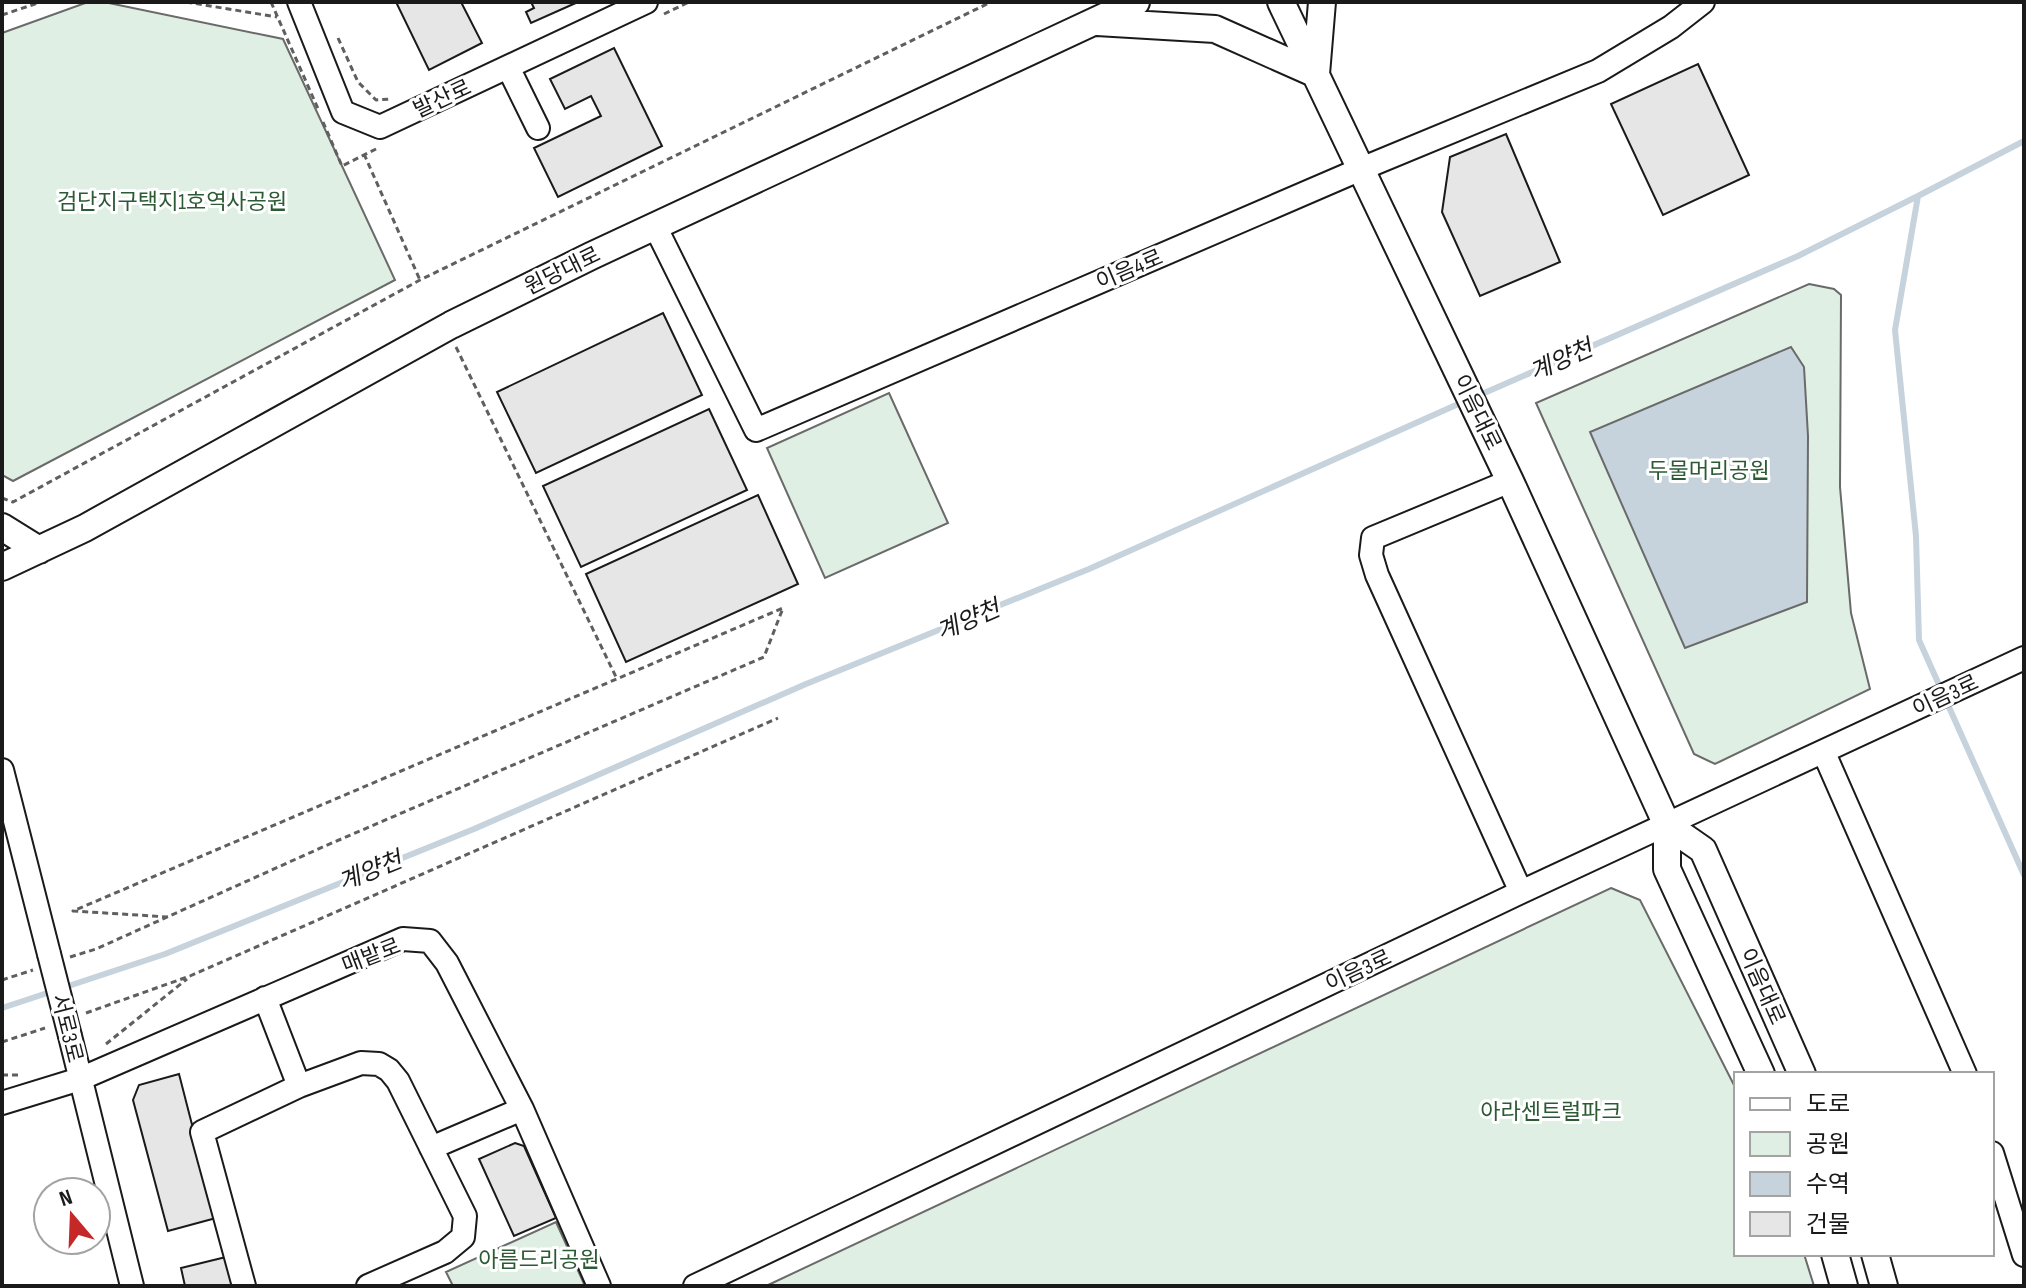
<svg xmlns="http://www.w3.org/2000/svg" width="2026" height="1288" font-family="'Sofia Sans Condensed','Noto Sans KR',sans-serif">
  <rect width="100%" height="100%" fill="#fff"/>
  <!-- green -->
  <path fill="#e0efe3" stroke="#6a6a6a" stroke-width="2" d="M88 2H104L283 39 395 280 13 481 2 475V33Z
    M1809 284 1834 289 1841 295 1840 487 1851 613 1870 689 1715 764 1694 754 1536 403Z
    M889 393 948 523 825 578 767 448Z
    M1611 888 1640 900 1736 1089V1254H1804L1814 1286H766Z
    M556 1222 585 1286H453L446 1272Z"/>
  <!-- water -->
  <path fill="#c6d2dc" stroke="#6a6a6a" stroke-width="2" d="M1791 347 1804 367 1808 436 1807 602 1685 648 1590 432Z"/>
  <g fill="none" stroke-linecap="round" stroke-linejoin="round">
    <!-- stream -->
    <path stroke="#c6d2dc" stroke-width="6" d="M2024 141 1918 196 1895 330 1916 536 1919 640 2024 875
      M1475 397 1798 256 1918 196
      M2 1008 165 954 474 829 806 684 1089 569 1465 401"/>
  </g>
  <!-- building -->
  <path fill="#e6e6e6" stroke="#1a1a1a" stroke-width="2" d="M396 2H461L482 43 429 70Z
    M531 2H578L531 23 526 12 534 8Z
    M614 48 662 146 558 197 534 148 601 116 591 96 565 109 550 79Z
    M1698 64 1749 175 1663 215 1611 104Z
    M1506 134 1560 262 1480 296 1442 212 1450 157Z
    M663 313 702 395 536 473 497 392Z
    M709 409 747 490 581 567 543 486Z
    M758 495 798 584 626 662 586 574Z
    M179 1074 216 1218 168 1231 133 1100 139 1085Z
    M515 1143 524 1146 556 1218 514 1236 479 1159Z
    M226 1257 233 1286H185L181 1268Z"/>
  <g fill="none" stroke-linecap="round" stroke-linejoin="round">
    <defs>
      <path id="minor" d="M299 2 343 112 380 127 646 2
        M508 67 538 128
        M655 226 756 430 1361 169 1598 71 1671 27 1703 2
        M1510 481 1373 538 1371 555 1377 575 1521 892
        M1824 753 1965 1074
        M2 770 49 954
        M265 998 299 1086
        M70 1036 132 1286
        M2 1103 80 1079 403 939 430 941 447 963 522 1109 599 1286
        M431 1148 522 1109
        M1992 1153 2024 1255
        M244 1286 202 1132 299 1086 361 1063 379 1064 389 1070 398 1081 465 1216 463 1237 445 1252 368 1286
        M695 1286 1521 892 2024 658"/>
      <path id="major" d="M1281 2 1510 481 1667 825V869L1761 1074
        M1097 22 1215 29 1316 74
        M1316 74 1322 2
        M2 527 39 550
        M2 567 85 528 451 325 591 256 1136 2
        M1667 825 1703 850 1802 1074
        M1835 1254 1844 1286
        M1875 1254 1884 1286"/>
    </defs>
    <!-- minor casing -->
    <use href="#minor" stroke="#1a1a1a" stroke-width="26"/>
    <!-- major casing -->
    <use href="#major" stroke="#1a1a1a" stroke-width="30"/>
    <!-- path -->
    <path stroke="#5f5f5f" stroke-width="3" stroke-dasharray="6 4" stroke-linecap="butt" d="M186 2 277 17
      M271 2 319 111
      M664 14 689 2
      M2 15 41 2
      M338 38 358 82 376 100 390 99
      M323 122 342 166 378 148
      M364 154 420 280
      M456 347 617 679
      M2 498 13 502 420 280 991 2
      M70 957 96 949 325 846 764 657 783 608 73 911 168 917
      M2 980 33 970
      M86 1013 190 976 778 718
      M2 1042 45 1028
      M106 1044 187 979
      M2 1075H18"/>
    <!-- minor -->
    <use href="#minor" stroke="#fff" stroke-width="22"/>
    <!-- major -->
    <use href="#major" stroke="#fff" stroke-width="26"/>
    <defs>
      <path id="minor-bridge" d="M49 954 70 1036"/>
    </defs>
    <!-- minor-bridge casing -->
    <use href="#minor-bridge" stroke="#1a1a1a" stroke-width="26" stroke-linecap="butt"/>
    <!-- minor-bridge -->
    <use href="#minor-bridge" stroke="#fff" stroke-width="22"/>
  </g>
  <g text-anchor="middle" stroke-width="6" stroke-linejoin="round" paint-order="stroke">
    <!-- street labels -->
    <g font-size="22" fill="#1a1a1a" stroke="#fff">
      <text transform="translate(442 98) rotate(-25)" y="8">발산로</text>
      <text transform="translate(1129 269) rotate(-23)" y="8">이음4로</text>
      <text transform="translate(562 270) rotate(-26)" y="8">원당대로</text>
      <text transform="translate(1478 412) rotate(64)" y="8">이음대로</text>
      <text transform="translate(1945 695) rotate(-25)" y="8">이음3로</text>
      <text transform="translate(371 955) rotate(-21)" y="8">매밭로</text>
      <text transform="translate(1358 970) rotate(-25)" y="8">이음3로</text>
      <text transform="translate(1763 986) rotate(66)" y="8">이음대로</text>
      <text transform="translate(68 1028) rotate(76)" y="8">서로3로</text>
    </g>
    <!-- park labels -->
    <g font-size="22" fill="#2b5a34" stroke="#fff">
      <text x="172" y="209">검단지구택지1호역사공원</text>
      <text x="1709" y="478">두물머리공원</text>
      <text x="1551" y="1119">아라센트럴파크</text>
      <text x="539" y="1267">아름드리공원</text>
    </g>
    <!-- water labels -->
    <g font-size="24" font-style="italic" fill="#1a1a1a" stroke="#fff">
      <text transform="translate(1561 360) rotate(-24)" y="8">계양천</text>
      <text transform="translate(968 620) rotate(-23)" y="8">계양천</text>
      <text transform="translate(370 871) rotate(-22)" y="8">계양천</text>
    </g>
  </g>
  <!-- border -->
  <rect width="2026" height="1288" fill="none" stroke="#1a1a1a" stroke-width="8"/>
  <!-- legend -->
  <rect x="1734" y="1072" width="260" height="184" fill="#ffffff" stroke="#a3a3a3" stroke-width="2"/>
  <rect x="1750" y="1098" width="40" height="12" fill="#ffffff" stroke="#a3a3a3" stroke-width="2"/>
  <text x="1806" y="1112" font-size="24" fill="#1a1a1a">도로</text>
  <rect x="1750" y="1132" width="40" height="24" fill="#e0efe3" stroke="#a3a3a3" stroke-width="2"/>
  <text x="1806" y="1152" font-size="24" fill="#1a1a1a">공원</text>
  <rect x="1750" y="1172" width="40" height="24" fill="#c6d2dc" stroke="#a3a3a3" stroke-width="2"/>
  <text x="1806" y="1192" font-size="24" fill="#1a1a1a">수역</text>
  <rect x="1750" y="1212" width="40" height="24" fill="#e6e6e6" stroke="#a3a3a3" stroke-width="2"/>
  <text x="1806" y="1232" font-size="24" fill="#1a1a1a">건물</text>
  <!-- north arrow -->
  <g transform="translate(72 1216) rotate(341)"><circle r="38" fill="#ffffff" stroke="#a3a3a3" stroke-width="2"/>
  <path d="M0-6L14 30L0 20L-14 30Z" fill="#c62828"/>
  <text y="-12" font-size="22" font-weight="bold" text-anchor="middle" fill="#1a1a1a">N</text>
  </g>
</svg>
